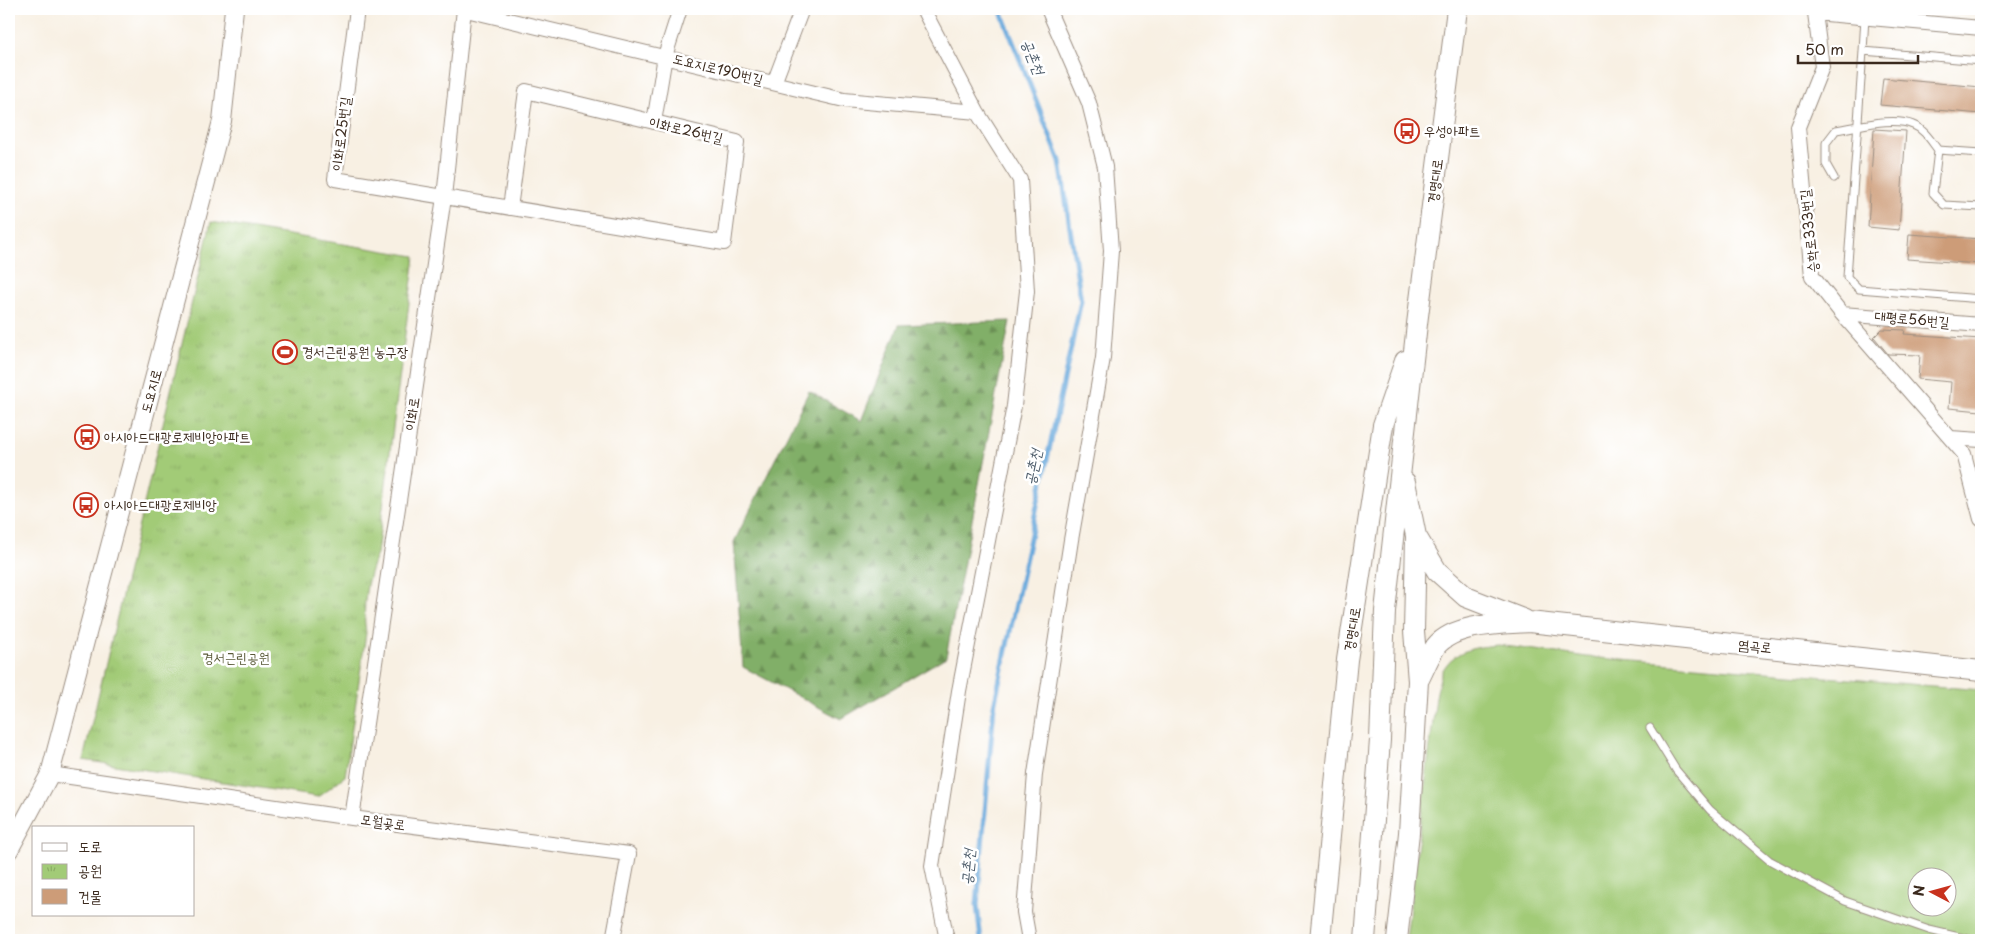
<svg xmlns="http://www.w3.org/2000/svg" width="1990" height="949" font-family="'Playpen Sans','Poor Story',sans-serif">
  <defs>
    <pattern id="forest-firs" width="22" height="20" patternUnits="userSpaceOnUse" patternTransform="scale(1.25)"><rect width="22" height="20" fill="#81af68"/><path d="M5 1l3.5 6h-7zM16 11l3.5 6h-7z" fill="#6b8f55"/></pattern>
    <pattern id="park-tufts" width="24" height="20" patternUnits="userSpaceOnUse" patternTransform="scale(1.25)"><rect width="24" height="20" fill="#a2cb77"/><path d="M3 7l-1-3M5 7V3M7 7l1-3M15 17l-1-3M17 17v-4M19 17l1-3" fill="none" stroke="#8cae66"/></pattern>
  </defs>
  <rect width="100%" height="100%" fill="#fff"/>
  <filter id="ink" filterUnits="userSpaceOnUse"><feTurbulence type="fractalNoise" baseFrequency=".02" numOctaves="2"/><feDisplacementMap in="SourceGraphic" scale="10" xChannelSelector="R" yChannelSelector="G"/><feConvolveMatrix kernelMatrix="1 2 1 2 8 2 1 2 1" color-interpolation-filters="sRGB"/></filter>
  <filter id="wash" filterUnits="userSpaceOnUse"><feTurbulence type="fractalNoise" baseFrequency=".0096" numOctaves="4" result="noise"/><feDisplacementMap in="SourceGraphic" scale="20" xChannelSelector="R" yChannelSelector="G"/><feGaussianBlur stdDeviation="1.12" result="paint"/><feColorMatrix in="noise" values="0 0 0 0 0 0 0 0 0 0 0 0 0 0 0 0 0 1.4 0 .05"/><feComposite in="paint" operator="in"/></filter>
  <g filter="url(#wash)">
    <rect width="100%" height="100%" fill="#f8f0e3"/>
    <!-- grass -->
    <path fill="#a2cb77" stroke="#6e7a4a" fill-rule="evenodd" d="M1498 645 1587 657 1981 690V940H1406L1436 697C1438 689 1439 678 1443 670 1455 649 1477 647 1498 645ZM1918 876H1948V906H1918Z"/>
    <!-- forest -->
    <path fill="url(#forest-firs)" stroke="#5e6c43" d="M1010 321 946 657 841 719 743 667 734 542 809 391 861 421 899 325Z"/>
    <!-- park -->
    <path fill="url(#park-tufts)" stroke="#6e7a4a" d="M211 222 415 256 377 554C366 578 362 607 366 633L345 776 318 797 83 760Z"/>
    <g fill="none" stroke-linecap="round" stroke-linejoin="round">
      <!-- stream -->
      <path stroke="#68a8db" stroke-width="5" d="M981 940 977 905 994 706 1081 301 1060 161 1000 9"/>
    </g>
    <g id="blocks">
      <!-- building -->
      <path fill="#cd9c78" d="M1883 78 1981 87V114L1880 105Z
        M1874 129 1906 131 1899 230 1868 227Z
        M1909 234 1981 239V264L1907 259Z
        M1882 329 1905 330 1904 334 1981 339V411L1949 408 1951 382 1918 379 1920 355 1888 354 1874 337Z"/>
    </g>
  </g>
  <g filter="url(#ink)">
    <use href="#blocks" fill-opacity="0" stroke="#9a8d80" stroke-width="1"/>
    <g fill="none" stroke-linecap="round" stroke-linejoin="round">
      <defs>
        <path id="service" d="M1884 19 1885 9
          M1863 51 1865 17
          M1981 61 1863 51 1847 277 1859 289 1981 299
          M1981 153 1938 150 1933 193 1944 205 1981 207
          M1834 178 1826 164V143L1836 130C1858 127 1892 116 1913 125 1924 129 1931 141 1938 150
          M1650 728 1676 770 1710 810 1769 860 1845 901 1929 930 1972 940"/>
        <path id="minor" d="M357 9 335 179 724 243 737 142 526 91 510 208
          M462 9 844 100 977 112
          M923 9 977 112 1020 180 1027 291 1014 406 959 691 932 866 947 940
          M1813 9 1815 13 1822 67 1798 127 1812 276 1842 314 1964 454 1981 519
          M1815 13 1981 28
          M774 83 802 9
          M654 122 665 56 680 9
          M1842 314 1981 325
          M1950 438 1981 440
          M50 774 352 818 629 854 613 940
          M352 818 444 197 464 9
          M1029 940 1024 912 1035 774 1071 540 1103 358 1111 251 1105 167 1089 103 1048 9"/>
        <path id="tertiary" d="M9 850 50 774 222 121 234 9"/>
        <path id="secondary" d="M1416 536 1437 571 1466 597 1525 620
          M1418 681C1424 670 1429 656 1436 646 1455 623 1502 624 1529 622L1981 671
          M1320 940 1347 660 1383 425 1405 361
          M1365 940 1380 740 1385 611 1417 324 1457 9
          M1397 940 1409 833 1418 681 1414 631 1416 536 1405 482"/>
      </defs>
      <!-- service casing -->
      <use href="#service" stroke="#9a8d80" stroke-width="9"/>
      <!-- minor casing -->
      <use href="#minor" stroke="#9a8d80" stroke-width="16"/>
      <!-- tertiary casing -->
      <use href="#tertiary" stroke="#9a8d80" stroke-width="20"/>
      <!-- secondary casing -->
      <use href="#secondary" stroke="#9a8d80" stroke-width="22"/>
      <!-- service -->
      <use href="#service" stroke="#fff" stroke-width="7"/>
      <!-- minor -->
      <use href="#minor" stroke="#fff" stroke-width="14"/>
      <!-- tertiary -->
      <use href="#tertiary" stroke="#fff" stroke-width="18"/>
      <!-- secondary -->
      <use href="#secondary" stroke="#fff" stroke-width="20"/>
    </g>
  </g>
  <!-- icons -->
  <defs>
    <symbol id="bus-ring" viewBox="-11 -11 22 22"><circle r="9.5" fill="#fff" stroke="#c8321e" stroke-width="1.5"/><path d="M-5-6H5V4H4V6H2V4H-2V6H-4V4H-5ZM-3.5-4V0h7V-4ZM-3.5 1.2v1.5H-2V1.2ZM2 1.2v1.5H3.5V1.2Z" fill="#c8321e"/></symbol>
    <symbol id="stadium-ring" viewBox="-11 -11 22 22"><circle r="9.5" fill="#fff" stroke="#c8321e" stroke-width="1.5"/><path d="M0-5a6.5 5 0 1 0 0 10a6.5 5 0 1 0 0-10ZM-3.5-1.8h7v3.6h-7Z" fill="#c8321e"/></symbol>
  </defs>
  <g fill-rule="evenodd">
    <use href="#bus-ring" x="1393" y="117" width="28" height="28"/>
    <use href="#stadium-ring" x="271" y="338" width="28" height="28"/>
    <use href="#bus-ring" x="73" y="423" width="28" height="28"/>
    <use href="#bus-ring" x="72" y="491" width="28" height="28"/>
  </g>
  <g text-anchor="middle" stroke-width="5" stroke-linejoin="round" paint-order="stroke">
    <!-- street labels -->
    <g font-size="14" fill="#3b2a1e" stroke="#fff">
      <text transform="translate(718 69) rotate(14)" y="5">도요지로190번길</text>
      <text transform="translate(686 130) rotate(13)" y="5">이화로26번길</text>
      <text transform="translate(341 134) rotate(-83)" y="5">이화로25번길</text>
      <text transform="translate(1435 181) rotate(-83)" y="5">경명대로</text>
      <text transform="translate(1809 231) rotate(-96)" y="5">승학로333번길</text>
      <text transform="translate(1912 319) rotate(5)" y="5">대평로56번길</text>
      <text transform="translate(151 391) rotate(-75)" y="5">도요지로</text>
      <text transform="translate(412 414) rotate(-82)" y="5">이화로</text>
      <text transform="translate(1352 629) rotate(-81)" y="5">경명대로</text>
      <text transform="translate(1755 646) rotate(6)" y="5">염곡로</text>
      <text transform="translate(383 822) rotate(8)" y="5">모월곶로</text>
    </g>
    <!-- poi labels -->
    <g font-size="14" fill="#3b2a1e" stroke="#fff" text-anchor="start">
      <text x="1424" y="136">우성아파트</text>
      <text x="302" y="357">경서근린공원 농구장</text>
      <text x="104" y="442">아시아드대광로제비앙아파트</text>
      <text x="104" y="510">아시아드대광로제비앙</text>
    </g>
    <!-- park labels -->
    <g font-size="14" fill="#5a5a39" stroke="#fff">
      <text x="236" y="663">경서근린공원</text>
    </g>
    <!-- water labels -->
    <g font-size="15" font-style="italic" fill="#4d5c6a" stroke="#fff">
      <text transform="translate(1033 57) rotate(68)" y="5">공촌천</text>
      <text transform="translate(1033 467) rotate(-78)" y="5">공촌천</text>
      <text transform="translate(968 867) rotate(-85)" y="5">공촌천</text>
    </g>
  </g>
  <!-- margin -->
  <rect width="1990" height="949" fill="none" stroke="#fff" stroke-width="30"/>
  <!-- legend -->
  <rect x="32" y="826" width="162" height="90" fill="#ffffff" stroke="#b1aaa5"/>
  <rect x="42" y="843" width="25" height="8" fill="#ffffff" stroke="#b1aaa5"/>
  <text x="78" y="852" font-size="15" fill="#3b2a1e">도로</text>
  <rect x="42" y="864" width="25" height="15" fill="url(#park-tufts)" stroke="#b1aaa5"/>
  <text x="78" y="876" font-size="15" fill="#3b2a1e">공원</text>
  <rect x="42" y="889" width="25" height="15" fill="#cd9c78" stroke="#b1aaa5"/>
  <text x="78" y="902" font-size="15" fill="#3b2a1e">건물</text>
  <!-- north arrow -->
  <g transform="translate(1932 892) rotate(276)"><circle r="24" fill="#ffffff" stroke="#b1aaa5"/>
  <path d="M0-4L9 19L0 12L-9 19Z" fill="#c8321e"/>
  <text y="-8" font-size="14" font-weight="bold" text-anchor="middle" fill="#3b2a1e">N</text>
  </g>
  <!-- scale -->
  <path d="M1798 55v8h120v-8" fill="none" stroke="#3b2a1e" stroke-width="2.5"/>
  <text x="1805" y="55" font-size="15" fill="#3b2a1e" stroke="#ffffff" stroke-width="4" paint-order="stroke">50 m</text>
</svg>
